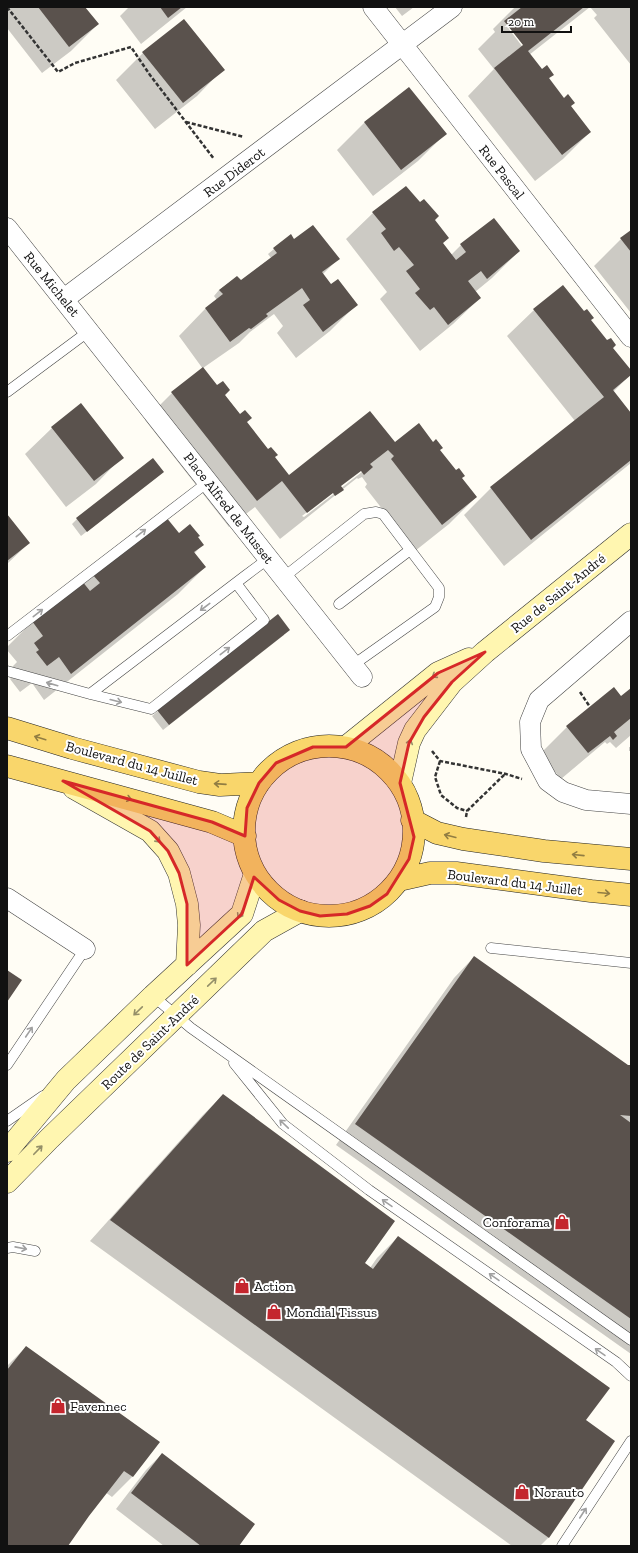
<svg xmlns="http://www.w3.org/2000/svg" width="638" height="1553" font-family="'Zilla Slab',serif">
  <rect width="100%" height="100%" fill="#fffdf5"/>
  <!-- shadow -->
  <path fill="#0003" fill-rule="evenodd" d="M7 7H84L98 24 71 51 42 73 7 28Z
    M129 7H187L141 44 120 16Z
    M395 7H414L402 16Z
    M515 7H590L529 55 542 71 553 75 548 79 590 132 563 159 535 181 468 96 494 69 478 49 495 32 493 29ZM507 23 527 49 525 50 506 25Z
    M590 7H631V65L594 18 597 15Z
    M143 53 223 69 197 96 155 129 116 80Z
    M409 89 445 134 418 161 373 196 337 150 364 123Z
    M373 213 434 221 442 243 451 255 461 245 519 251 492 278 475 292 480 298 453 324 420 351 380 299 387 292 346 239Z
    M631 231V313L594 266 621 239Z
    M293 239 338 259 322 275 330 285 357 304 330 331 296 358 277 333 283 326 274 314 250 332 239 343 203 368 289 476 395 444 439 451 476 497 449 524 415 551 365 487 367 484 362 477 358 479 357 478 280 539 255 507 229 527 145 420 172 393 203 369 179 336 205 309 217 300 214 296 219 290 237 277 236 284 271 258 268 254 274 249ZM367 465V468L304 517 302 516Z
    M534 310 590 321 631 372V374L613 392 631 414V463L504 566 464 515 491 488 575 421 507 336Z
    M52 428 122 457 96 484 66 507 25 454Z
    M163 472 81 536 72 524 77 519Z
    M7 515 29 543 7 564Z
    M178 534 197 537 202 545 194 554 205 567 178 594 44 700 32 683 20 692 10 679 12 677 8 671 17 662 7 650V647L32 622 83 584 93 574Z
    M278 616 284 635 163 730 152 716 158 711Z
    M631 689V735L616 748 610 742 607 744 605 742 561 779 540 754 567 727 621 697Z
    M474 957 627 1066H631V1122L630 1123 631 1124V1354L336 1145 454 978Z
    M223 1095 363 1263 370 1268 377 1258 398 1237 584 1420 549 1537 540 1546H512L90 1241 202 1116Z
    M26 1347 159 1442 132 1477 112 1497 105 1492 67 1546H7V1366Z
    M162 1454 237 1546H164L116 1509 146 1470Z"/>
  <!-- building -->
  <path fill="#5a524d" d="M38 7H85L99 24 69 47Z
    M160 7H182L168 18Z
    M522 7H584L528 51 542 69 547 65 554 75 549 78 564 98 568 94 575 103 571 106 591 132 562 155 494 68 523 45 504 21Z
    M184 19 225 70 183 103 142 52Z
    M409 87 447 134 401 170 364 122Z
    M406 186 420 202 424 199 439 216 435 220 449 238 443 243 456 260 466 252 460 244 494 218 520 251 487 279 481 271 468 281 481 298 448 325 434 307 430 310 415 293 420 289 406 271 414 265 399 247 394 251 381 233 386 229 372 212Z
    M313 225 340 259 322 272 331 284 338 279 358 305 323 332 303 305 310 300 302 288 266 314 268 316 251 329 249 328 230 342 205 308 223 294 219 290 237 276 241 280 277 253 273 248 291 234 294 239Z
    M631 230V252L620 238Z
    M563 285 584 311 587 309 594 318 591 320 607 340 611 338 616 345 613 348 631 370V375L613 390 631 413V460L531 540 490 487 604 397 533 309Z
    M203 367 217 385 223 381 230 390 225 395 240 414 245 410 252 418 247 422 268 449 271 447 278 455 275 457 289 475 370 411 395 442 419 423 433 442 436 439 443 448 440 450 456 470 459 468 465 476 462 478 477 497 442 525 391 459 394 456 388 450 370 464 373 467 364 475 361 471 341 486 344 490 335 496 333 493 307 513 282 481 257 501 171 392Z
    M81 403 124 458 94 481 51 427Z
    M153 458 164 472 87 532 76 518Z
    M7 514 30 543 7 561Z
    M166 517 179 533 190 524 200 536 198 537 204 545 194 552 206 567 71 674 59 657 47 666 36 652 39 650 34 643 43 636 32 621 82 581 90 591 100 583 92 574Z
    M278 614 290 630 169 725 157 710Z
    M614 687 621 696 631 688V718L614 732 617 736 613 740 610 736 588 753 566 726Z
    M474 956 628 1065H631V1116L620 1115 631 1123V1319L355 1124Z
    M7 970 22 980 7 1002Z
    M223 1094 395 1221 365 1263 373 1269 398 1236 610 1388 586 1420 615 1441 549 1538 110 1220Z
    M26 1346 160 1442 133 1477 124 1471 89 1516 68 1546H7V1370Z
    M162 1453 255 1524 239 1546H201L131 1493Z"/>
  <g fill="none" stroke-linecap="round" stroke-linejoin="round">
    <defs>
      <path id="lane" d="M7 392 89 331
        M284 577 364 514 376 512 383 514 439 588V597L435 607 353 665
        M236 583 264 620 151 709 90 694 245 576 269 558
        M339 604 410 550
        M7 636 208 482
        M7 671 90 694
        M491 948 631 963
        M153 996 191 1028 631 1340
        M234 1063 283 1124 369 1190 616 1362 631 1376
        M7 1065 85 949
        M7 1121 43 1096
        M7 1248 13 1247 35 1251
        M562 1546 631 1441"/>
      <path id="street" d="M373 7 631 337
        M7 228 362 677
        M64 299 452 7
        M631 621 539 700 530 722 531 749 548 781 563 792 586 800 631 804
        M7 898 85 949"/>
      <path id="secondary" d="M346 747 438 673 469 659
        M400 783 409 743 415 730 452 682 485 652 631 534
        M74 788 150 831 168 851 179 873 187 904 189 925 187 965
        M7 1151 66 1080 153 996 242 914 254 877
        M7 1182 49 1139 264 931 300 911"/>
      <path id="primary" d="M7 728 72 748 199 782 220 785 259 783
        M244 831a85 85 0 1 1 170 0a85 85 0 1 1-170 0Z
        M7 766 212 822 245 836
        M412 820 437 833 463 839 544 851 631 859
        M399 880 430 873H456L591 891 631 895"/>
    </defs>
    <!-- lane casing -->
    <use href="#lane" stroke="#444" stroke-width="11"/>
    <!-- street casing -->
    <use href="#street" stroke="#444" stroke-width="21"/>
    <!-- secondary casing -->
    <use href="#secondary" stroke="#333" stroke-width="23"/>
    <!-- primary casing -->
    <use href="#primary" stroke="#222" stroke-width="23"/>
    <!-- path -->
    <path stroke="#333" stroke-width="2.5" stroke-dasharray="4 2" stroke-linecap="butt" d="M7 7 58 72 75 63 131 47 150 75 214 159
      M186 122 244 137
      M580 692 590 707
      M631 747V752
      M432 751 440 761 506 774 522 779
      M440 761 435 777 441 795 457 808 467 811
      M466 817 467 811 505 774"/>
    <!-- lane -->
    <use href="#lane" stroke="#fff" stroke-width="10"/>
    <!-- street -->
    <use href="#street" stroke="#fff" stroke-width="20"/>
    <!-- secondary -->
    <use href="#secondary" stroke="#fff6b0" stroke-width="22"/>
    <!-- primary -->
    <use href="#primary" stroke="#f9d66b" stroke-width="22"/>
  </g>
  <!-- one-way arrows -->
  <defs><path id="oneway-shaft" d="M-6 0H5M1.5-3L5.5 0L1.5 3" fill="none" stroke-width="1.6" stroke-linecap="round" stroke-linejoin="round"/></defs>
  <g stroke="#a0a0a0">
    <use href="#oneway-shaft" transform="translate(141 533) rotate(-38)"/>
    <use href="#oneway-shaft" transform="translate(205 607) rotate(143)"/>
    <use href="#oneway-shaft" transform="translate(38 613) rotate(-38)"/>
    <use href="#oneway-shaft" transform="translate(225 651) rotate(-38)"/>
    <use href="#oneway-shaft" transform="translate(52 684) rotate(-164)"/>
    <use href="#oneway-shaft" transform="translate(116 701) rotate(14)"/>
    <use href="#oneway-shaft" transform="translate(29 1032) rotate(-56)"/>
    <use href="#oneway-shaft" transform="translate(284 1124) rotate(-136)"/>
    <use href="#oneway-shaft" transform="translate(387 1203) rotate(-145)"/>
    <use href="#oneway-shaft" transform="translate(21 1248) rotate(11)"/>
    <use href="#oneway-shaft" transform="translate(494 1277) rotate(-145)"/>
    <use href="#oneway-shaft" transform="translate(600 1352) rotate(-145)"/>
    <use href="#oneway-shaft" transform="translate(583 1513) rotate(-57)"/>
  </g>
  <g stroke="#948f68">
    <use href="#oneway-shaft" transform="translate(437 674) rotate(147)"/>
    <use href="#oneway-shaft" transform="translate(409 745) rotate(-73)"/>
    <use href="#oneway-shaft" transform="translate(156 838) rotate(47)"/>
    <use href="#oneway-shaft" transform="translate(241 913) rotate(121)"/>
    <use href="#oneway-shaft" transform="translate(212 982) rotate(-44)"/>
    <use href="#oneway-shaft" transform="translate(138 1011) rotate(136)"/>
    <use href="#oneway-shaft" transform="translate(38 1150) rotate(-46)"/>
  </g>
  <g stroke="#917d42">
    <use href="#oneway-shaft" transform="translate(40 738) rotate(-163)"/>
    <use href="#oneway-shaft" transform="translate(220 784) rotate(-176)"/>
    <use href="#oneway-shaft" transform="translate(126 798) rotate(15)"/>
    <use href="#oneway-shaft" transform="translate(450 836) rotate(-166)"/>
    <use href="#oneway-shaft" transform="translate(578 855) rotate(-174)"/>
    <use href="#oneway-shaft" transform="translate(604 893) rotate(5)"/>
  </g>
  <!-- marked area -->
  <path fill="#d62828" fill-opacity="0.2" stroke="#d62828" stroke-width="3" stroke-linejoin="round" d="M485 652 452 682 424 717 409 743 400 783 414 837 409 859 387 894 370 906 347 914 320 916 300 911 279 900 254 877 242 914 187 965V904L179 873 168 851 150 831 63 781 212 822 245 836 247 808 259 783 276 763 313 747H346L438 673Z"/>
  <!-- icons -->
  <defs>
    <symbol id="shop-bare" viewBox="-9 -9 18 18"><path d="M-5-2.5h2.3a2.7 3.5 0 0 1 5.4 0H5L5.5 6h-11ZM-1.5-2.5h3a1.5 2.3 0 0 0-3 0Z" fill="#c4262e" stroke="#fff" stroke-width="2.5" paint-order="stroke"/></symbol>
  </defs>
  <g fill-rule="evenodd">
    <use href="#shop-bare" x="551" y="1211" width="22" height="22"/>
    <use href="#shop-bare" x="231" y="1275" width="22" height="22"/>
    <use href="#shop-bare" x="263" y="1301" width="22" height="22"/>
    <use href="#shop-bare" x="47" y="1395" width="22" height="22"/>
    <use href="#shop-bare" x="511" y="1481" width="22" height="22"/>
  </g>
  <g text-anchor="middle" stroke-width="4" stroke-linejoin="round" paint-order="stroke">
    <!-- street labels -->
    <g font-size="14" fill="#111" stroke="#fff">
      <text transform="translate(234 172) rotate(-37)" y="5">Rue Diderot</text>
      <text transform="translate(502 172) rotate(52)" y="5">Rue Pascal</text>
      <text transform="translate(52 284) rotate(51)" y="5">Rue Michelet</text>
      <text transform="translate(229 508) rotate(52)" y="5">Place Alfred de Musset</text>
      <text transform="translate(558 593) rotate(-39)" y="5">Rue de Saint-André</text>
      <text transform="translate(132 763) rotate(15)" y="5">Boulevard du 14 Juillet</text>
      <text transform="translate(515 882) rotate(7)" y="5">Boulevard du 14 Juillet</text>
      <text transform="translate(150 1042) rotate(-44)" y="5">Route de Saint-André</text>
    </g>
    <!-- poi labels -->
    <g font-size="14" fill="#111" stroke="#fff" text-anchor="start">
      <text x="550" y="1227" text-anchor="end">Conforama</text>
      <text x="254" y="1291">Action</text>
      <text x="286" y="1317">Mondial Tissus</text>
      <text x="70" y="1411">Favennec</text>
      <text x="534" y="1497">Norauto</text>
    </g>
  </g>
  <!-- border -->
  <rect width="638" height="1553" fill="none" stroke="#111111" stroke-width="16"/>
  <!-- scale -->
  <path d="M502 26v6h69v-6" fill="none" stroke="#111111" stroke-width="2"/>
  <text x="508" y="26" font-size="12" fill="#111111" stroke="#ffffff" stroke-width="3" paint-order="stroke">20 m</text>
</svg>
